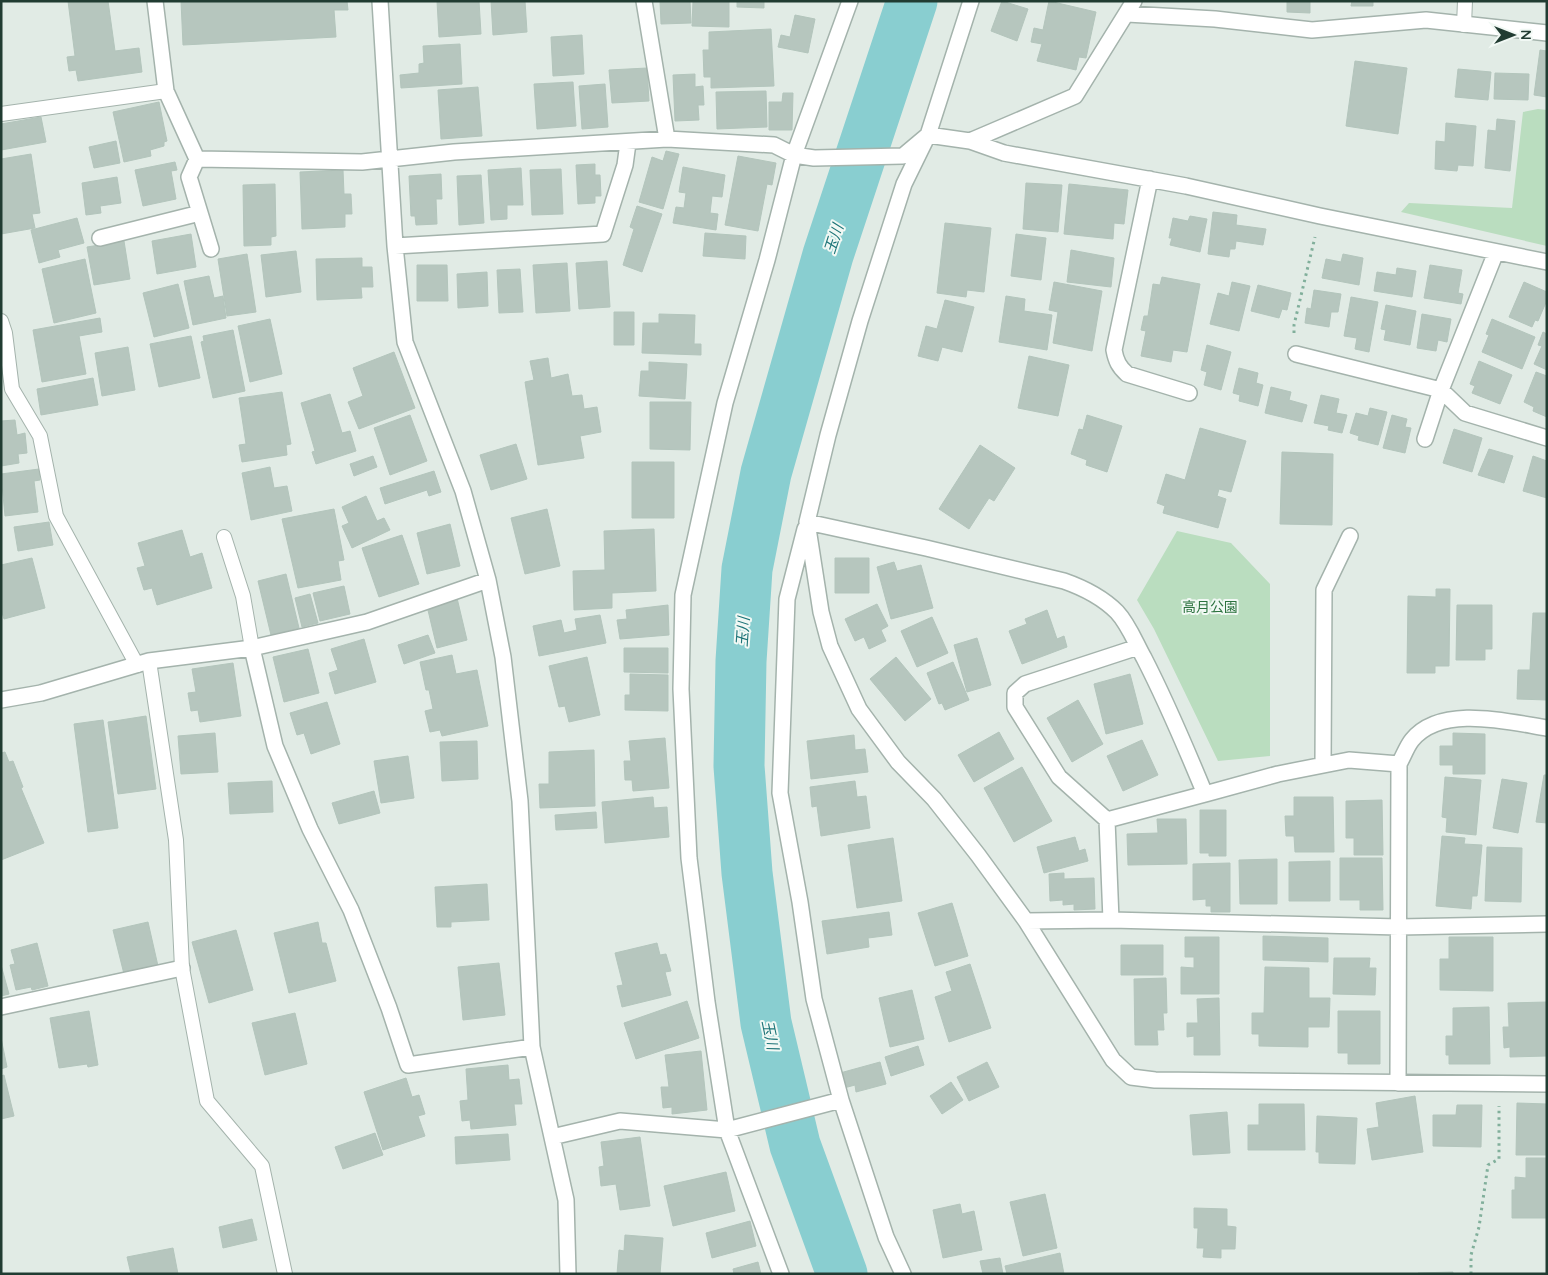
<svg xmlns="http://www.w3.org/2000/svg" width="1548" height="1275" font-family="Quicksand,'Noto Sans JP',sans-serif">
  <rect width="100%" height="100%" fill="#e1ebe5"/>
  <!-- green -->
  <path fill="#baddbf" d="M1538 109 1547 110V246L1401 212 1409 203 1512 208 1523 112Z
    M1177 531 1231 543 1270 584V756L1218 761 1154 629 1137 600Z"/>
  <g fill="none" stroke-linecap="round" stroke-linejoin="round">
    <!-- river -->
    <path stroke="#89ced0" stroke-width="51" d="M842 1274 795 1145 766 1023 747 873 739 766 741 661 747 569 766 473 828 255 912 1"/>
  </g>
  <!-- building -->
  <path fill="#b6c6be" stroke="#b3c5bc" d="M68 1H108L115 51 139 48 142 72 78 81 76 70 69 71 67 57 75 56Z
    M181 1H347L348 10H334L336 37 183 45Z
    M437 1H479L481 34 439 37Z
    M491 1H525L527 32 493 35Z
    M660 1H690L691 23 661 24Z
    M693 1H729V27L692 26Z
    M737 1H764V8L737 7Z
    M1002 1 1028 9 1017 41 991 31Z
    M1049 1 1096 12 1086 58 1079 57 1076 70 1037 61 1042 44 1031 42 1034 28 1043 30Z
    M1287 1H1310V13L1287 12Z
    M1352 1H1373V6H1351Z
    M795 15 815 19 808 53 778 47 781 35 790 37Z
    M771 29 774 86 711 88V77H704L703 50H709V32Z
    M582 35 584 74 553 76 551 37Z
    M460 44 462 84 401 88 400 75 419 73V64L424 63 423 46Z
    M1540 50 1547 51V97L1534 95Z
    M1355 61 1407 68 1398 134 1346 126Z
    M647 68 649 101 612 103 609 70Z
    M1458 69 1491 72 1488 100 1455 97Z
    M1495 73 1529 74 1528 100 1494 99Z
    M695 74V87L703 86 704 105H698L699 120 675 121 673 75Z
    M573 82 576 126 537 129 534 84Z
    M605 84 608 127 582 129 579 86Z
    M478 87 482 136 441 139 438 90Z
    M766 91 767 127 717 129 716 92Z
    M783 93H793L792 130H769V102H782Z
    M159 102 167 141 164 142V146L150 150 151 156 124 162 113 112Z
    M41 117 46 142 1 150V124Z
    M1497 119 1515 121 1510 171 1485 168 1488 130 1496 131Z
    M1446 123 1476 126 1473 166 1458 165 1457 171 1435 169 1436 141 1445 142Z
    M116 141 120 163 94 168 89 147Z
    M666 151 679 154 663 209 639 202 652 157 663 161Z
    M31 154 40 213 32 214 35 228 1 234V159Z
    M738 156 776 163 772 185 767 184 758 231 725 225Z
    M175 162 177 170 171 171 176 199 143 206 135 170Z
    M595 164V175H600L601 196H595V203L578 204 576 165Z
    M683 167 725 175 722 197 712 196 710 213 718 214 716 230 673 223 676 207 684 208 686 193 679 192Z
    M521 168 523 205H507V219L491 220 488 170Z
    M561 169 563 214 532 215 530 170Z
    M343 170 344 194H351L352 214H345V227L302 229 300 172Z
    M441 174 442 199H436L437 224 416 225 415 216H411L409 176Z
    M481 175 484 223 459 225 457 176Z
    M117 177 121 203 100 206 101 213 86 215 82 183Z
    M1026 183 1062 185 1058 232 1023 229Z
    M275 184 276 236 271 237V245L244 246 243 185Z
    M1069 184 1128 190 1124 224 1114 223 1113 239 1064 234Z
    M637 206 662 214 642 272 623 265 634 229 630 227Z
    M1213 212 1237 215 1236 225 1266 229 1263 245 1236 241 1235 249H1230L1229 257 1208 254Z
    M1190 216 1207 219 1200 252 1170 245 1172 238H1169L1173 218 1188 221Z
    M77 218 84 243 58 250 60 257 39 263 31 230Z
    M945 223 991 228 984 292 967 290 966 297 937 293Z
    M705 233 746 236 745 259 703 256Z
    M191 234 196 267 157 274 152 241Z
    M1016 234 1046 238 1041 280 1011 276Z
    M124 241 130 279 94 285 87 247Z
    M1071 250 1114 258 1111 287 1067 282Z
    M296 251 301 292 266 297 261 255Z
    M247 254 256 312 227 316 218 259Z
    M1343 254 1363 258 1359 285 1322 278 1326 259 1341 262Z
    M362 258V267H372L373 287H361L362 298 317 300 316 259Z
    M85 259 96 313 54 323 42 269Z
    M607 261 610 307 579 309 576 263Z
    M567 263 570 311 536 313 533 265Z
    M417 265H447L448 301H417Z
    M1430 265 1462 270 1458 293 1463 294 1461 304 1424 298Z
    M1397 268 1416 271 1412 297 1374 291 1377 272 1396 275Z
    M520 269 523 312 499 313 497 270Z
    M487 272 488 306 458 308 457 274Z
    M209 276 214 298 223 296 226 318 193 325 184 281Z
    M1162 277 1200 284 1187 352 1173 350 1171 362 1141 356 1146 331 1141 330 1144 316H1148L1153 284 1160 285Z
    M1054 282 1102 291 1092 351 1053 343 1058 312 1049 310Z
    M1232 282 1250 286 1239 331 1210 324 1218 293 1229 296Z
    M1524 282 1547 292V300L1538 321 1535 320 1532 327 1509 317Z
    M178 284 189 328 154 337 143 293Z
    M1258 285 1291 293 1287 310 1282 309 1279 318 1251 311Z
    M1314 290 1341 294 1338 312H1331L1329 327 1305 323 1307 308 1311 309Z
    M1006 296 1025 299 1024 311 1052 315 1047 350 999 342Z
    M1351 297 1378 302 1369 352 1355 349 1357 338 1344 336Z
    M945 300 974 307 962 352 942 347 938 361 918 356 926 326 937 329Z
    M1386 305 1416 311 1410 345 1384 340 1386 330 1381 329Z
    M614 312H634V345H614Z
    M659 314 695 315 694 344H701V355L642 353 643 323H659Z
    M1422 314 1451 319 1447 342 1438 340 1436 351 1417 348Z
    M100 318 102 332 79 336 86 374 42 382 33 330Z
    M270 319 282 374 250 382 238 326Z
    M1492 319 1535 337 1522 369 1482 352 1489 335 1486 334Z
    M233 330 245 391 213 398 201 342 204 341 203 336Z
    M1543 332 1547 334V370L1534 364 1542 346 1538 345Z
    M191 336 200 378 159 387 150 344Z
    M1207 345 1231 352 1221 390 1204 385 1207 372 1201 370Z
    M128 347 135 390 102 396 95 353Z
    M394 352 415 408 359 429 348 402 363 396 353 368Z
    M1029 356 1069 365 1058 416 1018 408Z
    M548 358 551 378 568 374 572 396 582 395 584 409 597 407 601 432 580 436 584 458 538 465 525 382 534 380 530 361Z
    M1479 361 1512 375 1500 404 1472 393 1475 386 1470 384Z
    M649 362 687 364 685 399 639 396 641 371H649Z
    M1239 368 1258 373 1256 383 1263 385 1258 406 1239 401 1240 395 1233 393Z
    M1536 372 1547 376V417L1533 411 1534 407 1524 402Z
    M93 378 98 405 41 415 37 389Z
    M1271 387 1291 392 1289 400 1307 405 1302 422 1265 413Z
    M282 392 291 444 286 445 287 455 242 462 239 445 246 444 239 398Z
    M330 394 342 433 350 431 356 451 316 464 312 452 315 451 301 403Z
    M1321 395 1339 399 1336 413 1347 415 1342 433 1328 430 1329 426 1314 423Z
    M650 402H691L690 450 650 449Z
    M1370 408 1387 412 1378 445 1358 440 1359 436 1350 433 1356 413 1368 416Z
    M410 415 427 461 390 475 374 428Z
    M1087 415 1122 426 1107 472 1086 465 1087 460 1071 454 1079 429 1083 430Z
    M1392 415 1407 419 1405 427 1411 428 1405 453 1383 448Z
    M15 420 17 435 25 433 27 453 18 454 19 463 1 466V421Z
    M1200 428 1246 441 1231 492 1219 489 1217 496 1226 499 1218 528 1163 513 1165 506 1157 503 1166 474 1185 480Z
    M1454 429 1482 438 1472 472 1443 463Z
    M516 444 527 479 491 490 480 455Z
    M980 445 1015 468 994 501 989 498 969 529 939 509Z
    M1489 449 1513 456 1504 483 1478 475Z
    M1282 452 1333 454 1332 525 1280 524Z
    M373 456 377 467 354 476 350 464Z
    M1533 456 1547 461V498L1523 491Z
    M632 462H674V518H632Z
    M270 467 274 488 287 486 292 511 251 520 242 473Z
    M39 469 40 480 34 481 38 512 5 516 1 474Z
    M434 471 441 492 429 496 427 490 385 504 380 488Z
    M366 496 377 521 384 518 390 530 352 548 342 526 349 523 342 507Z
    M334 509 344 560 338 561 341 580 298 588 282 519Z
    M547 509 560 566 525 574 511 518Z
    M49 522 53 545 18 551 14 527Z
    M450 524 460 566 427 574 417 533Z
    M654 529 656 591 612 593V608L574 610 573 571 605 570 604 531Z
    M182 530 190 557 202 553 212 588 157 605 152 588 144 590 137 568 145 566 138 543Z
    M402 535 419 584 379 597 362 548Z
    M32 558 45 608 4 619 1 609V565Z
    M835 558H869V593H835Z
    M894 562 897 571 921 565 933 608 891 619 877 567Z
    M286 574 299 628 271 635 258 581Z
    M344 586 350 614 320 621 313 593Z
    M1436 589H1450L1449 666H1435V673H1407L1408 596 1436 597Z
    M310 594 318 623 302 627 295 598Z
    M457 598 467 640 437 648 427 606Z
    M877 604 888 626 881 630 886 641 869 649 864 637 855 641 845 619Z
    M668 605 669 635 620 639 617 620 627 619 626 610Z
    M1457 605H1492V649H1485V660H1456Z
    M1047 610 1057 639 1064 636 1067 647 1022 664 1009 631 1027 624 1025 619Z
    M1533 613H1547V700L1517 699 1518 670H1530Z
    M600 615 606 643 539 656 533 626 561 620 564 633 577 630 575 619Z
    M932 617 948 653 917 667 901 631Z
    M428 635 435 653 404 664 398 645Z
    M977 638 991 685 967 692 954 645Z
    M364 639 376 682 335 694 329 673 338 670 331 649Z
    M624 648H668V673L624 672Z
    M308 649 319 693 284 702 273 657Z
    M452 655 456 674 477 670 488 726 442 736 440 730 430 732 425 711 433 709 429 690H426L420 662Z
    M587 657 600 715 569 722 565 706 559 707 549 666Z
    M896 657 931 699 905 721 870 679Z
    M953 662 969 700 945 710 942 703 939 704 927 673Z
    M233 663 241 716 200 722 198 710 191 711 188 693 196 692 192 669Z
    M630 674 668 675V711L625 710V695H630Z
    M1130 674 1143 724 1106 734 1094 684Z
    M1078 700 1103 744 1072 762 1047 718Z
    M327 702 340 744 311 754 304 733 297 735 290 713Z
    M146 716 156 789 118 794 108 722Z
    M103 720 118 828 88 832 74 724Z
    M999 732 1014 759 974 782 958 755Z
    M215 733 218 772 181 774 178 736Z
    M1453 733 1485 734V774H1453V765H1440V746H1453Z
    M854 735 855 750 865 749 868 772 811 779 807 741Z
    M665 738 669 788 633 791 632 780H625L624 761H631L629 741Z
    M1142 740 1158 775 1123 791 1107 756Z
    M477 741 478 779 442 781 440 742Z
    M594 750 595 806 540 808 539 784H549V752Z
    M5 752 9 762 13 761 23 787 21 788 44 843 1 860V753Z
    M408 756 414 798 381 803 374 761Z
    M1022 767 1052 821 1014 842 984 788Z
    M1544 775H1547V823L1536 822Z
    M1445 777 1481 780 1476 835 1446 832 1447 818 1442 817Z
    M1502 779 1527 783 1518 833 1493 828Z
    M272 781 273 812 230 814 228 783Z
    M855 781 857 797 866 796 870 828 821 836 817 806 812 807 810 787Z
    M374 791 380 813 339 824 332 803Z
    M653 797 654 808 667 807 669 837 605 843 602 802Z
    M1294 797H1333L1334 852H1295L1294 836H1286L1285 816H1294Z
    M1382 800 1383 855H1354V838H1346V801Z
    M1200 810H1226V856H1209V853H1200Z
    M596 812 597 828 556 830 555 815Z
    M1157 819H1186L1187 864 1128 865 1127 834 1158 833Z
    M1442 836 1465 838 1464 844 1482 845 1477 896H1472L1471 909 1436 906Z
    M1075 837 1079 851 1085 849 1088 861 1044 873 1037 847Z
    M893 838 902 901 857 908 848 845Z
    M1487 847 1522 848 1521 902 1485 901Z
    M1340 858H1382L1383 910H1360V900H1340Z
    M1277 859V904H1240L1239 860Z
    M1330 861V901H1289V862Z
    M1230 863V912H1211V906H1206V899L1193 900V864Z
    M1064 873V879L1094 878 1095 909 1074 910V904L1063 905V900L1050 901 1049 874Z
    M487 884 489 920 451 922V927H437L435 887Z
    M952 903 968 956 935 966 918 913Z
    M889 912 892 935 868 938 869 947 827 954 822 921Z
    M148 922 158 966 124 974 113 930Z
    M318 922 322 943H326L336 981 289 993 274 933Z
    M236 930 253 990 209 1003 192 942Z
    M1263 936 1328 938V962L1263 960Z
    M1185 937H1219V994H1181V967L1194 968V957H1185Z
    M1449 937H1493V991L1440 990V959H1449Z
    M37 943 48 986 32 990 31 987 16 990 10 965 15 964 11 950Z
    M657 943 660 955 666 954 671 971 665 972 671 995 622 1007 617 986 623 985 615 953Z
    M1121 945H1163V975H1121Z
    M1334 958H1370L1369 968H1376L1375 995 1333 994Z
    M499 963 505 1015 463 1020 458 967Z
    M970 964 991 1028 949 1042 935 997 952 991 946 972Z
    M1 965 9 994 1 996Z
    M1265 967 1309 968V998H1330L1329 1027H1308V1047L1259 1046V1034H1252V1013H1264Z
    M1166 978 1167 1013H1163L1164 1030H1157L1158 1045H1135L1134 979Z
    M912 990 924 1039 890 1047 879 998Z
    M1219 998 1220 1055H1194V1036L1187 1037V1023H1198L1197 999Z
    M687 1001 699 1038 636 1059 624 1023Z
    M1547 1002V1056L1510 1057V1047L1504 1048 1503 1027H1509L1508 1003Z
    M1489 1007 1490 1064H1449V1055H1446V1036H1453V1008Z
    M89 1011 98 1065 88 1067 87 1064 59 1068 50 1018Z
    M1338 1011H1380V1064H1348V1053H1338Z
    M295 1013 307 1064 265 1075 252 1023Z
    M1 1038 7 1067 1 1069Z
    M918 1046 924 1065 891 1076 885 1057Z
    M701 1051 707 1110 672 1114V1107L663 1108 661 1087H669L665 1055Z
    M880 1062 886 1084 856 1092 855 1085 844 1088 840 1073Z
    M987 1062 999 1087 969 1101 957 1077Z
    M508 1065 509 1080 519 1079 522 1104H514L516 1125 471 1129 470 1120 462 1121 460 1101 468 1100 466 1069Z
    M4 1075 14 1116 1 1119V1076Z
    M406 1078 412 1097 419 1095 425 1114 418 1116 425 1136 383 1150 364 1092Z
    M951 1082 963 1100 942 1114 930 1096Z
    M1415 1096 1423 1152 1372 1160 1367 1129 1379 1127 1376 1103Z
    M1517 1103 1547 1104 1546 1155H1516Z
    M1259 1104H1304L1305 1150H1248V1125H1259Z
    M1457 1105H1482L1481 1147 1433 1146V1115H1456Z
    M1227 1112 1230 1153 1193 1155 1190 1115Z
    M1317 1116 1357 1118 1355 1164 1319 1163V1152H1316Z
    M375 1133 383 1155 343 1169 335 1147Z
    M508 1134 510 1160 456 1164 455 1137Z
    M640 1137 650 1206 620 1210 616 1184 601 1186 599 1167 604 1166 601 1142Z
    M1526 1158H1547V1218H1512V1190H1515V1177L1526 1178Z
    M726 1172 735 1211 673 1226 664 1186Z
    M1045 1194 1057 1248 1023 1256 1010 1202Z
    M960 1204 962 1214 974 1211 982 1250 943 1258 933 1210Z
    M1194 1208 1227 1209V1226L1236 1227 1235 1249H1221V1258L1203 1257 1204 1248H1197L1198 1228H1194Z
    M252 1219 257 1240 223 1248 219 1227Z
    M750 1221 756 1246 712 1258 706 1233Z
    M625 1235 663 1238 660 1274H617L619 1250 624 1251Z
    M173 1248 178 1274H131L127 1257Z
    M1060 1253 1064 1274H1007L1005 1266Z
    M1000 1258 1003 1274H983L980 1261Z
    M758 1262 761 1274H734L733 1269Z
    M1453 1272V1274H1418V1273Z"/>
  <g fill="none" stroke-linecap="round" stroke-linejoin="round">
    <defs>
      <path id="service" d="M1464 25 1465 1
        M1 114 166 91
        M1 321 5 333 12 389 40 436 56 516 137 665
        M224 537 243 596 252 648
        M149 661 176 840 182 968 207 1101 262 1166 285 1274"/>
      <path id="minor" d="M155 1 166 91 197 159 362 162 454 152 667 139 774 145 794 155 814 158 903 156 928 135 970 141 1004 153 1186 186 1320 216 1547 262
        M380 1 395 246 405 342 463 491 488 580 503 657 520 801 532 1047 566 1200 568 1274
        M644 1 667 139
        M971 1 928 135 904 184 860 321 828 435 807 522 926 548 1064 581C1084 588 1102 597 1117 612 1129 625 1135 642 1144 658 1167 703 1186 748 1205 794L1278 774 1349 760 1399 764
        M1127 14 1215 19 1312 30 1426 20 1547 33
        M970 141 1075 96 1134 1
        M197 159 189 177 211 249
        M1150 179 1114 350C1116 361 1119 367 1127 374L1189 393
        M100 238 200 213
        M395 246 603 234 625 165 628 143
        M1296 354 1441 390 1465 413 1547 438
        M1425 439 1441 390 1496 252
        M807 522 821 612 830 646 859 709 898 762 934 799 978 855 1026 921 1113 1060 1131 1077 1155 1080 1547 1084
        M805 529 787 599 780 793 800 902 814 999 841 1100 886 1237 903 1274
        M1138 647 1025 684 1015 693V707L1059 777 1107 820 1205 794
        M252 648 275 746 310 829 351 910 389 1008 408 1065 532 1047
        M1 700 41 693 149 661 252 648 367 622 488 580
        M1323 765 1324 590 1350 536
        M1107 820 1111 920
        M1026 921 1111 920 1399 927 1547 924
        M1 1007 182 968
        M1398 1083 1399 764C1403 757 1407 746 1412 740 1441 704 1509 722 1547 728
        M552 1137 620 1121 727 1130 841 1100
        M781 1274 727 1130 707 1002 689 858 681 689 683 595 725 403 767 260 794 155 850 1"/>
    </defs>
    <!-- service casing -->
    <use href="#service" stroke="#a4b3ac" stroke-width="16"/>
    <!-- minor casing -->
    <use href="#minor" stroke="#a4b3ac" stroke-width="18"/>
    <!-- path -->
    <path stroke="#81af9b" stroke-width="3" stroke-dasharray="2.5 4" stroke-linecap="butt" d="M1294 333V325L1315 237
      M1471 1274V1255L1479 1227 1488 1165 1499 1159V1106"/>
    <!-- service -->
    <use href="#service" stroke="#fff" stroke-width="14"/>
    <!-- minor -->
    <use href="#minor" stroke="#fff" stroke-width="15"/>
  </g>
  <g text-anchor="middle" stroke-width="4" stroke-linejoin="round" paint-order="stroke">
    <!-- park labels -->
    <g font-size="14" fill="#2c723f" stroke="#f1f8f4">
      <text x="1210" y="612">高月公園</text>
    </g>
    <!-- water labels -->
    <g font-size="15" font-style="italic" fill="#1c7377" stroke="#f1f8f4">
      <text transform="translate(834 239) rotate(-72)" y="5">玉川</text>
      <text transform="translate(743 632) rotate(-86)" y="5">玉川</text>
      <text transform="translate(770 1035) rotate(78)" y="5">玉川</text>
    </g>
  </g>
  <!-- border -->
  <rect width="1548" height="1275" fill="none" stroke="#213c32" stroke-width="5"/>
  <!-- north arrow -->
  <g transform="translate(1513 35) rotate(90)" stroke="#f1f8f4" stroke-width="4" paint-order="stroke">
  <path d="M0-4L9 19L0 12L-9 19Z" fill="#213c32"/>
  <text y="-8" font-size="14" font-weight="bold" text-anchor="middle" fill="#213c32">N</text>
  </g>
</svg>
